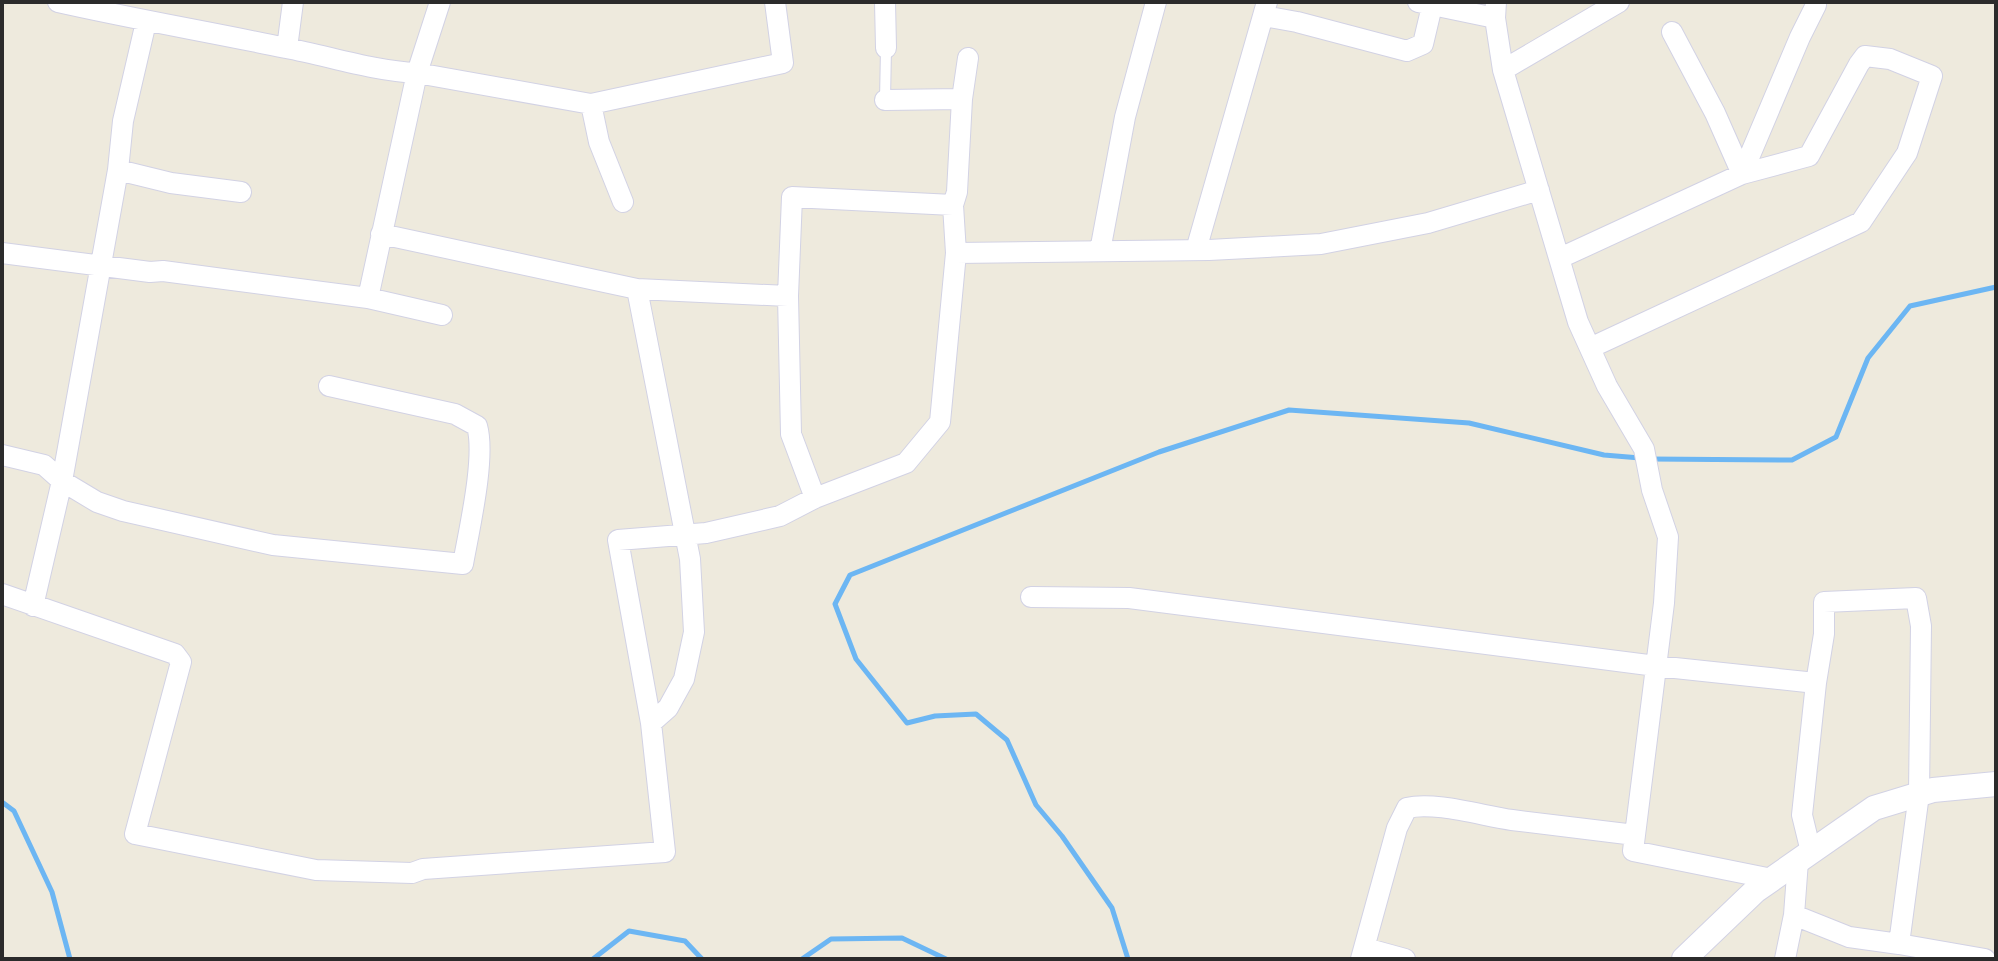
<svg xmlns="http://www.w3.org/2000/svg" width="1998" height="961" font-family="'Source Sans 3',sans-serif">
  <rect width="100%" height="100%" fill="#eeeadd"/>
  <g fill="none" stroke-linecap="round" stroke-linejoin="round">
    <!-- stream -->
    <path stroke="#6cb6f3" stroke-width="5" d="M1650 459 1792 460 1836 437 1868 358 1910 306 1996 287
      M2 802 14 811 52 892 70 959
      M593 959 629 931 685 941 702 959
      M802 959 831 939 902 938 946 959
      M1128 959 1112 908 1062 836 1036 805 1007 740 976 714 935 716 907 723 856 659 835 604 850 575 1159 452 1289 410 1469 423 1604 455 1640 458"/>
    <defs>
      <path id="service" d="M885 100 886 48"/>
      <path id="minor" d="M58 2C133 19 210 32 286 48 329 56 373 71 417 73L591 104
        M885 2 886 48
        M1418 2 1495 18
        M1496 2 1495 18 1503 70 1578 322 1607 386 1644 449 1652 490 1668 537 1664 603 1633 851 1772 879
        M1264 16 1297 22 1407 51 1423 44 1432 6
        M1672 32 1715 113 1742 174
        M287 48 293 2
        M1503 70 1619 2
        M885 100 962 99
        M118 170 171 183 241 192
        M1742 174 1800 37 1816 5V2
        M623 202 599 142 591 104 783 63 775 2
        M381 234 637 289
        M1196 250 1267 2
        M1100 251 1125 117 1156 2
        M2 253 150 272 163 271 368 298 442 315
        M956 253 1209 250 1321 244 1428 223 1539 190
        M1560 258 1742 174 1809 156 1859 64 1865 56 1890 59 1932 76 1907 153 1861 222 1590 348
        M368 298 417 73 440 2
        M2 455 44 465 62 481 97 502 123 511 273 545 463 564C469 530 486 457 477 426L455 414 329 386
        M815 498 791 434 788 296 792 197 953 205
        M2 594 175 654 181 662 135 834 316 870 412 873 423 869 665 852 651 723 618 540 706 533 780 516 815 498 906 463 940 422 956 253 953 205 957 192 962 99 968 58
        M1031 597 1129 598 1656 666 1816 683
        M33 606 62 481 118 170 123 121 146 22
        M651 723 668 708 684 679 694 632 690 559 637 289 788 296
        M1811 852 1802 815 1816 683 1824 634V602L1916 598 1921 626 1919 794 1899 944 1985 959
        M1794 915 1849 937 1899 944
        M1365 948 1405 959
        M1361 959 1397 828 1407 808C1434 801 1483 816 1512 820 1553 825 1594 830 1635 835
        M1785 959 1794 915 1798 861"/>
      <path id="tertiary" d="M1684 959 1755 891 1874 808 1933 790 1996 784"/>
    </defs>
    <!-- service casing -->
    <use href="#service" stroke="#d2d2e4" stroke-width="12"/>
    <!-- minor casing -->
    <use href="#minor" stroke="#d2d2e4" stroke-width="22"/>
    <!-- tertiary casing -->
    <use href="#tertiary" stroke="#d2d2e4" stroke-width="26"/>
    <!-- service -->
    <use href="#service" stroke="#fff" stroke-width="10"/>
    <!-- minor -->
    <use href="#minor" stroke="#fff" stroke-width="20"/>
    <!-- tertiary -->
    <use href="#tertiary" stroke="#fff" stroke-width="24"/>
  </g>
  <!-- border -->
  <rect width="1998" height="961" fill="none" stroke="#2b2b2b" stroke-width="8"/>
</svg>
